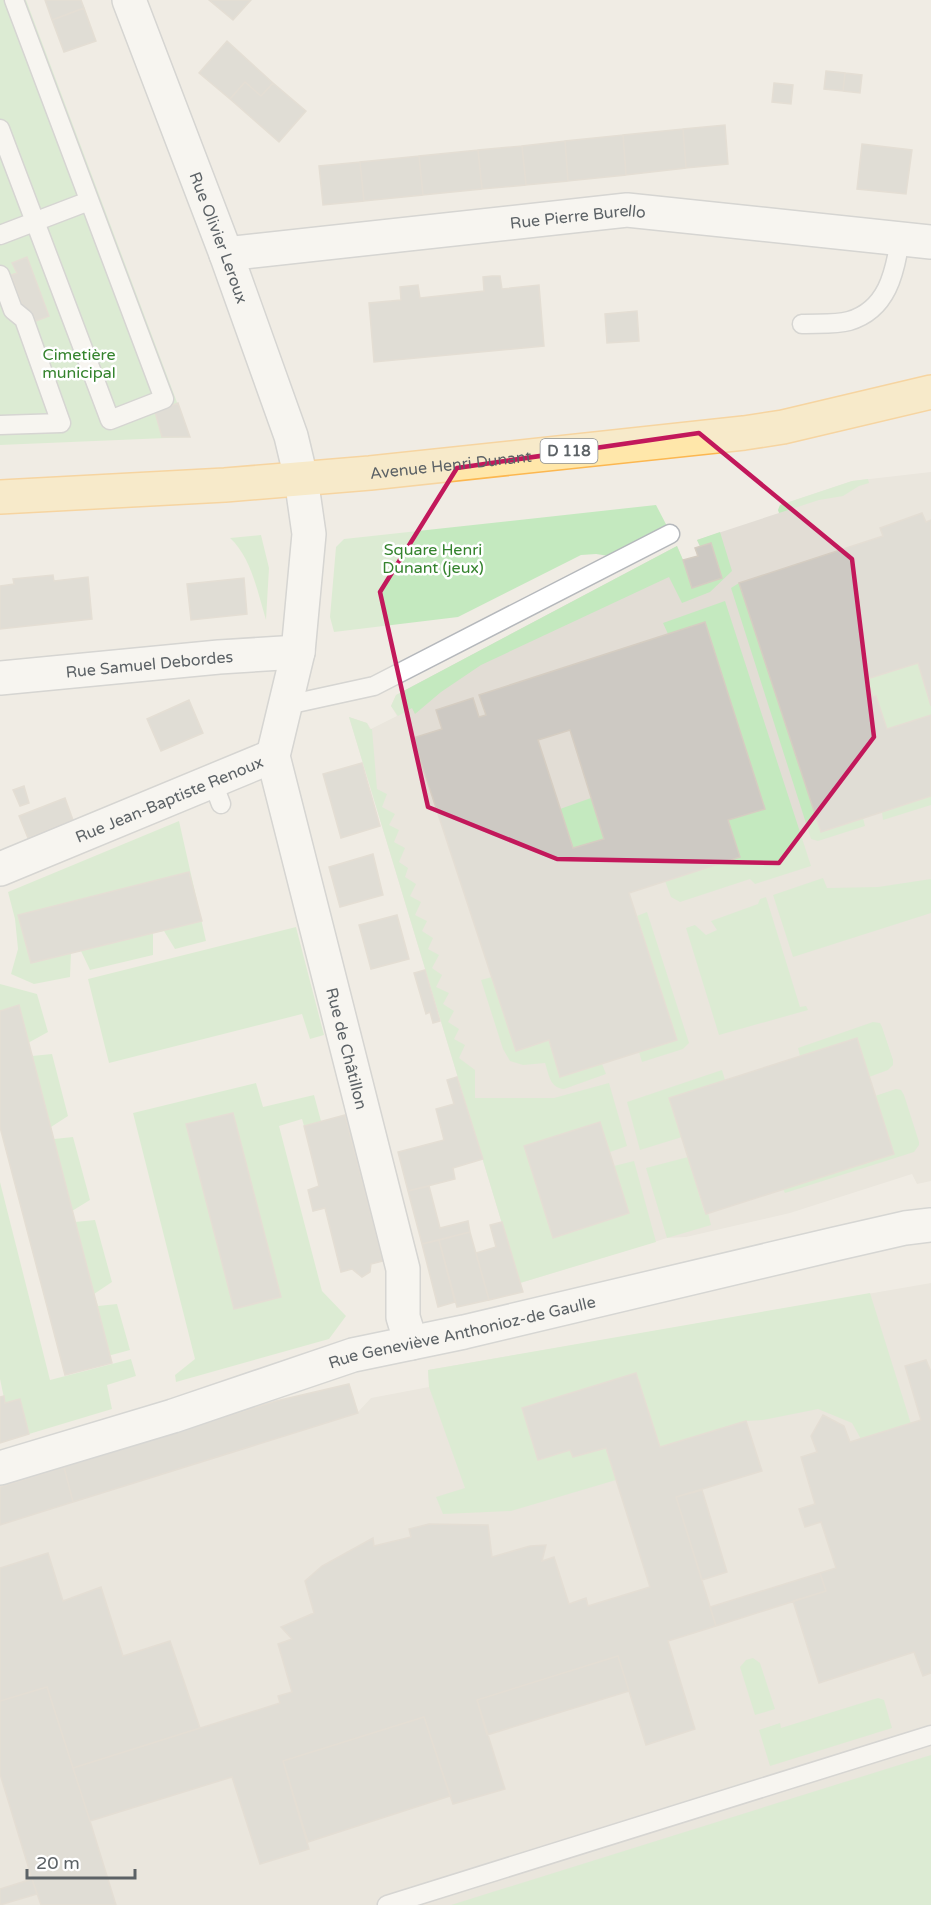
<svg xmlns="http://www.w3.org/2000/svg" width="931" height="1905" font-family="'Varela Round',sans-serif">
  <rect width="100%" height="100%" fill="#f0ece4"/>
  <!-- education -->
  <path fill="#e2ddd5" d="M931 472V1181L917 1184 912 1174 790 1213 686 1237 667 1238 520 1283 349 717 367 723 371 729 397 716 391 706 396 695 677 546 683 560 697 556 695 548 700 547 697 540 779 513 780 505 852 481Z
    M931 1283V1905H0V1487L276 1401 349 1384 358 1412 371 1398 429 1387 428 1370Z"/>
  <!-- green -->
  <path fill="#c4e9bf" d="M0 0H26L190 437 0 445Z
    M868 479 869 483 859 486 843 496 819 500 779 513 778 510 780 505 852 481Z
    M656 505 669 530 609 556 596 554 581 555 458 617 334 632 330 617 336 547 344 539Z
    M720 532 732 571 710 592 682 603 669 577 481 665 441 692 415 714 412 708 398 716 391 706 396 695 677 546 683 560 698 556 695 548 700 546 697 540Z
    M261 535 269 568 266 620C258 593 251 557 230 538Z
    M739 583 821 832 863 818 865 826 818 841 811 839 731 588Z
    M725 601 811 866 755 884 750 879 680 902 671 897 665 881 740 857 728 820 764 808 705 622 668 634 663 623Z
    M918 663 931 706V715L887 729 867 679Z
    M349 717 367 723 370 729H372L377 789 387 794 382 807 395 814 389 825 399 830 394 842 405 848 399 862 408 868 405 877 416 884 410 896 421 902 415 915 427 921 422 931 433 938 428 949 439 955 432 968 442 975 436 987 449 993 443 1004 454 1011 448 1022 459 1029 454 1039 465 1045 459 1058 475 1070V1098H554L609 1083 627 1146 610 1152 614 1166 634 1161 656 1242 520 1283Z
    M931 796V805L883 820 882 812Z
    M591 798 604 839 573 848 560 809Z
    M179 821 206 941 175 949 164 931 153 933V955L90 970 81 951 71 953 70 977 34 984 11 974 18 949 15 919 8 892Z
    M823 878 827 888 878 887 931 879V913L793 957 773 895Z
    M766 897 800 1007 806 1006 808 1010 719 1035 686 928 695 925 706 935 717 930 711 921 758 904 760 899Z
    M647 912 689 1043 683 1049 642 1062 639 1052 677 1040 637 916Z
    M296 927 324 1035 310 1039 302 1014 109 1063 88 979Z
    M492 977 516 1051 549 1040 560 1077 602 1064 606 1074 564 1089C550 1088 549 1075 545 1063L523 1065 510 1061 503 1049 481 980Z
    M0 984 37 994 48 1032 28 1043 32 1056 52 1054 68 1116 51 1127 54 1139 73 1137 90 1200 72 1211 75 1222 95 1220 112 1282 94 1294 98 1306 117 1304 130 1350 63 1368 0 1127Z
    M873 1022 880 1023 882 1027 893 1060V1065L888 1070 869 1077 857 1038 800 1056 798 1048Z
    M722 1070 725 1080 682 1137 640 1150 627 1102Z
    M256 1083 263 1107 314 1095 321 1121 304 1126 302 1119 279 1126 322 1291 346 1316 329 1339 176 1382 175 1375 195 1359 133 1113Z
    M896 1089 901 1090 904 1095 919 1142V1145L914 1152 785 1193 783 1189 875 1096Z
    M688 1157 704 1211 706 1214 708 1213 711 1225 667 1238 646 1168Z
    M0 1182 50 1380 131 1359 136 1376 107 1385 112 1409 29 1434 20 1399 5 1403 0 1379Z
    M870 1293 911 1424 861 1439 852 1423 818 1409 763 1420 746 1421 660 1447 636 1373 522 1408 538 1460 570 1450 573 1457 606 1448 616 1480 511 1511 443 1514 436 1497 465 1488 429 1387 428 1370Z
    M753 1658 760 1663 775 1709 755 1715 740 1667 746 1660Z
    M878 1698 884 1700 892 1728 770 1766 759 1730 780 1723 781 1728Z
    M931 1755V1905H451Z"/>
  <!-- building -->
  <path fill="#cdc9c3" stroke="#d5cdc2" stroke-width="1.5" fill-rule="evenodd" d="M45 0H81L84 8 52 20Z
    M209 0H251L233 20Z
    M84 8 96 41 64 52 52 20Z
    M227 41 273 83 261 96 245 82 230 99 199 73Z
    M826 71 845 73 843 91 824 89Z
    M845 73 862 75 860 93 843 91Z
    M245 82 261 96 273 83 306 111 279 142 230 99Z
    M774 83 793 85 791 104 772 102Z
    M725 125 728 164 686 168 683 129Z
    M683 129 686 168 626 175 623 135Z
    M623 135 626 175 568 181 565 141Z
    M565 141 568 181 526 185 522 146Z
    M862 144 912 150 906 194 857 189Z
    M522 146 526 185 482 189 478 150Z
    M478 150 482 189 423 195 419 156Z
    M419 156 423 195 364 201 360 162Z
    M360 162 364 201 323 205 319 166Z
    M27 257 49 316 36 321 32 313 26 315 11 275 17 273 12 263Z
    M492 276H500L502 289 539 285 544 346 374 362 369 303 401 300 400 287 418 285 420 298 484 291 483 277Z
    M637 311 639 341 607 343 605 314Z
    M178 403 190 437H162L155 412Z
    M922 513 926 522 931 520V706L918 663 867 679 873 697 876 696 887 729 931 715V796L821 832 739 583 883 536 880 528Z
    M711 543 722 578 692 588 683 560 698 556 695 548Z
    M53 575 54 581 88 577 92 619 0 629V586L14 584 13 579Z
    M244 578 247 614 191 620 187 584Z
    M705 622 765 809 728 820 740 857 629 893 677 1040 560 1077 549 1040 516 1051 413 738 442 729 436 710 473 698 479 717 486 715 479 695ZM570 730 604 839 573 848 538 740Z
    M189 700 203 733 161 751 147 719Z
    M362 763 380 826 341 838 323 774Z
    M24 786 29 803 20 806 13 790Z
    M65 798 73 820 28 838 19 816Z
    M373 854 383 895 340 907 329 867Z
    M189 872 202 921 31 963 18 915Z
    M397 915 409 959 371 969 359 925Z
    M425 970 440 1021 433 1023 430 1012 426 1014 414 973Z
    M19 1005 112 1363 65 1375 0 1127V1011Z
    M857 1038 894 1154 706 1214 669 1098Z
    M457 1077 483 1159 453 1168 455 1179 408 1191 398 1152 444 1140 436 1109 454 1104 447 1080Z
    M233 1113 281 1297 234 1309 186 1124Z
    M345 1115 383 1261 371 1264 370 1272 362 1277 352 1269 341 1272 325 1208 313 1211 308 1190 319 1186 304 1126Z
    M600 1122 629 1213 553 1238 524 1146Z
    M429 1186 440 1228 468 1221 470 1232 422 1244 408 1191Z
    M502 1222 523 1292 489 1300 476 1253 496 1247 490 1225Z
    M470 1232 489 1300 457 1307 439 1240Z
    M439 1240 455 1302 438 1307 422 1244Z
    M926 1360 931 1372V1673L923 1676 914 1652 819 1683 793 1601 826 1591 820 1573 836 1568 821 1522 805 1527 799 1509 815 1504 801 1457 817 1452 811 1436 823 1415 844 1426 850 1442 921 1420 905 1366Z
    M636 1373 660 1447 746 1421 762 1471 676 1497 716 1626 668 1641 695 1729 646 1745 618 1656 477 1700 505 1789 453 1804 424 1717 283 1761 309 1849 260 1864 232 1777 90 1821 73 1768 280 1703 278 1696 292 1692 278 1644 292 1639 281 1627 314 1613 305 1581 322 1566 373 1538 374 1546 411 1537 409 1529 429 1524 488 1525 492 1557 530 1546 546 1545 542 1561 554 1557 569 1604 586 1598 588 1606 650 1587 606 1448 573 1457 570 1450 538 1460 522 1408Z
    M349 1384 358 1413 73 1502 64 1467 276 1401Z
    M4 1396 5 1403 20 1399 29 1434 0 1443V1397Z
    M64 1467 73 1502 0 1525V1487Z
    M702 1490 727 1572 702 1580 676 1497Z
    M48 1553 63 1601 101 1587 123 1656 170 1641 200 1728 73 1768 47 1687 0 1701V1568Z
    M820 1573 826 1591 716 1626 710 1607Z
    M618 1656 629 1691 487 1735 477 1700Z
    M47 1687 90 1821 116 1905H41L32 1879 0 1774V1701Z
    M424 1717 450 1796 308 1842 283 1761Z
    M32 1879 37 1894 0 1905V1889Z"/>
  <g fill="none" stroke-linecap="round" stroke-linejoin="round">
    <defs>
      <path id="service" d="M0 129 110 420 164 399 14 0
        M0 235 89 201
        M0 275 13 310 24 319 61 423 0 425
        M802 324C816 323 835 325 849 321 887 310 895 273 900 239
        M287 705 374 686 670 534
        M212 780 221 804
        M387 1905 931 1735"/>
      <g id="minor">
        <path id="s1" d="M129 0 226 254 291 436 301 478 309 534 298 652 273 756 403 1269V1317L411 1343"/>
        <path id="s2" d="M226 254 627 210 931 242"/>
        <path id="s3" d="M0 678 219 657 298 652"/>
        <path id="s4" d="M0 869 273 756"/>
      </g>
      <g id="secondary">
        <path id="s5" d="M0 1468 173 1416 353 1355 464 1332 835 1244 905 1228 931 1225"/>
      </g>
      <g id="primary">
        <path id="s6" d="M0 497 225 485 370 473 744 433 783 427 931 392"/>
      </g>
    </defs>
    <!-- service casing -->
    <use href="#service" stroke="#b5b8bc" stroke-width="21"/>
    <!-- minor casing -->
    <use href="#minor" stroke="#b5b8bc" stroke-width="36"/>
    <!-- secondary casing -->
    <use href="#secondary" stroke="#b6babf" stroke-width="36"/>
    <!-- primary casing -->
    <use href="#primary" stroke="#fcb750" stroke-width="36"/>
    <!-- service -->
    <use href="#service" stroke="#fff" stroke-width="18"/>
    <!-- minor -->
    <use href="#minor" stroke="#fff" stroke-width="33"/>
    <!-- secondary -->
    <use href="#secondary" stroke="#fff" stroke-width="33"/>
    <!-- primary -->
    <use href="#primary" stroke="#ffe7aa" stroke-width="33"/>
  </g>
  <!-- marked area -->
  <path d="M0 0H931V1905H0ZM699 433 852 559 874 737 779 863 557 859 428 807 380 592 457 468Z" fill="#f0ece4" fill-opacity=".55" fill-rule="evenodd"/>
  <path fill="none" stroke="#c2185b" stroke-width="4.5" stroke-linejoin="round" d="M699 433 852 559 874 737 779 863 557 859 428 807 380 592 457 468Z"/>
  <g text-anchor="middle" stroke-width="5" stroke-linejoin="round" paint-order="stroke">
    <!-- shield labels -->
    <rect fill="#fff" stroke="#8d9194" stroke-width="1.5" x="540.5" y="439" width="57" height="24" rx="4.5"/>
    <g font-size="15" font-weight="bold" fill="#5c6266">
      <text x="569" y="456">D 118</text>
    </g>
    <!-- street labels -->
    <g font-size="16" fill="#5c6266" stroke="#fff">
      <text dy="6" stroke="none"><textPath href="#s2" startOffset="354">Rue Pierre Burello</textPath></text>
      <text dy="6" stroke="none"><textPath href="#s1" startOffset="254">Rue Olivier Leroux</textPath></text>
      <text dy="6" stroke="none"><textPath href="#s6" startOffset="452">Avenue Henri Dunant</textPath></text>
      <text dy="6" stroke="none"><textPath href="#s3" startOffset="150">Rue Samuel Debordes</textPath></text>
      <text dy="6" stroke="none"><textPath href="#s4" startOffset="183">Rue Jean-Baptiste Renoux</textPath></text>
      <text dy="6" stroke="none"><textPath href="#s1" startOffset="1092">Rue de Châtillon</textPath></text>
      <text dy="6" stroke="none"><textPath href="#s5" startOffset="482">Rue Geneviève Anthonioz-de Gaulle</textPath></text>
    </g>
    <!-- park labels -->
    <g font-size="16" fill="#34832d" stroke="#fff">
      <text x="79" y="360">Cimetière<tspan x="79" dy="18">municipal</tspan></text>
      <text x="433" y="555">Square Henri<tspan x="433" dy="18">Dunant (jeux)</tspan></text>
    </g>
  </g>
  <!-- scale -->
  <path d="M27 1869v9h108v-9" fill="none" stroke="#5c6266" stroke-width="3"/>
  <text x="36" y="1869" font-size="18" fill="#5c6266" stroke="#ffffff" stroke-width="4.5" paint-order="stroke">20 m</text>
</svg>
